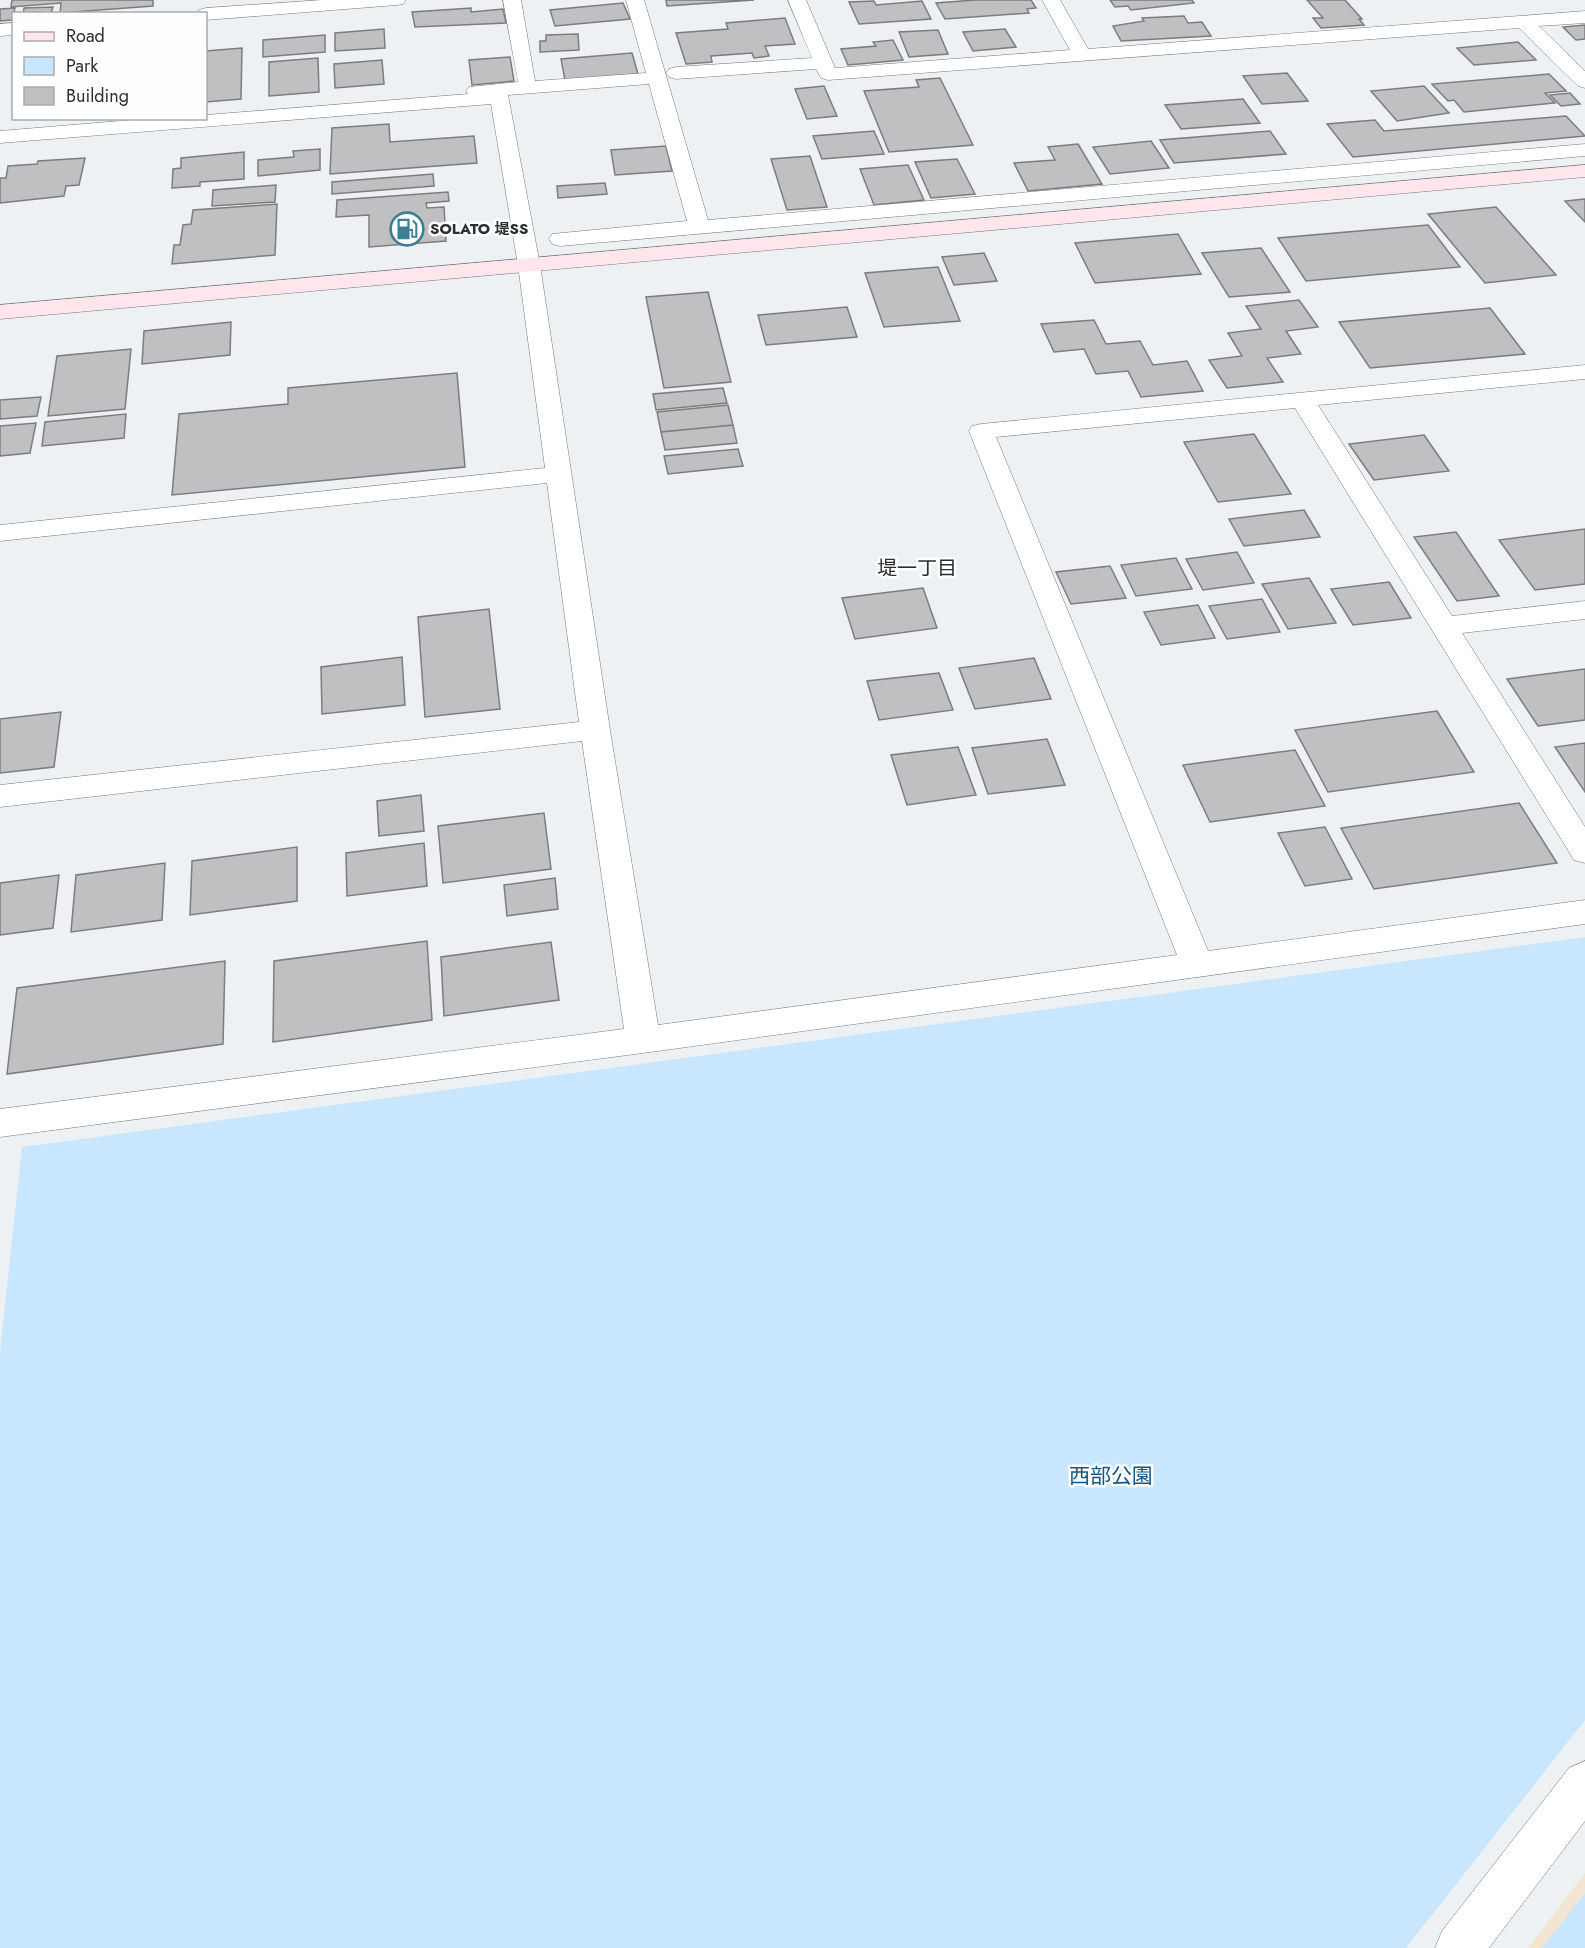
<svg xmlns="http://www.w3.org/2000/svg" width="1585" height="1948" font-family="Jost,'Noto Sans JP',sans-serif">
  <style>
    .education { fill: #f2e5d1 }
    .green { fill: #c8e6fd }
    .building { fill: #c0bfc2; stroke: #7d7c7e; stroke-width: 1.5 }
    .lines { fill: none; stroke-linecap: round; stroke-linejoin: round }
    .street-casing { stroke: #757879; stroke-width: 1 }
    .secondary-casing { stroke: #757879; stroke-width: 1 }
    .street { fill: #fff; fill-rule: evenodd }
    .secondary { fill: #ffe6ec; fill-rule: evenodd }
    .labels { text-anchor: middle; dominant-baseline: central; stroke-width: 5; stroke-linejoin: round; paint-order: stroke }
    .far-poi-label { font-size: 15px; font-weight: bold; fill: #2d2e2f; stroke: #fdfeff; text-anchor: start }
    .neighbourhood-label { font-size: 20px; fill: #2a2c2e; stroke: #fdfeff }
    .near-park-label { font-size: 21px; fill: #18557d; stroke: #fdfeff }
  </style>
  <rect width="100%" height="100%" fill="#eef1f3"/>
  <path class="education" d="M1585,1873V1948H1528Z"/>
  <path class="green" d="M1585,937V1720L1406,1948H0V1352L22,1147Z
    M1585,1893V1948H1542Z"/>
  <path class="building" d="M12,0H153V6L60,13L61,3L11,7Z
    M666,0H754L667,6Z
    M975,0H1031L1036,8L1027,9L1029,13L945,19L936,3Z
    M1110,0H1192L1194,3L1131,10L1128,6L1115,7Z
    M1307,0H1345L1362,19H1359L1364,25L1321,28L1313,18H1323Z
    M874,1L876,5L922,1L931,19L859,24L849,2Z
    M623,3L630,19L555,26L550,10Z
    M53,7L51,14H23L24,8Z
    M15,8L12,20L0,21V9Z
    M471,8V12L503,9L506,23L415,27L412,12Z
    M1184,16L1188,23L1202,22L1211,36L1121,41L1113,26L1144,21L1142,18Z
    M785,18L795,44L765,46L769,56L754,58L752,53L711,56L712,62L686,64L676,33L728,29L726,23Z
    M1585,25V39L1576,40L1563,27Z
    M384,29L385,48L335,51V33Z
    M1005,29L1016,47L973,51L963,32Z
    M938,30L948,54L909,57L899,32Z
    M578,34L579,50L540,52V41H546V35Z
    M325,35V52L263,57V40Z
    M893,40L903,60L848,65L841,49L876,46L873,42Z
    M1518,42L1536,60L1474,65L1457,48Z
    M242,48L241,99L206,102V51Z
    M632,53L638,74L565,80L561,59Z
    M510,57L514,81L472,85L469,60Z
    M318,58L319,92L269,96V62Z
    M382,60L384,84L335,88L334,64Z
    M1287,73L1308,101L1262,104L1243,76Z
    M1549,74L1566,91L1545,93L1555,103L1464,112L1454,100L1448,101L1432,84Z
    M940,78L973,145L889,152L864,91L919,87L916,80Z
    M824,86L837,116L807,119L795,89Z
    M1424,86L1449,113L1397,121L1371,91Z
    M1570,93L1580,104L1561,106L1550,95Z
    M1243,99L1260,123L1181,129L1165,105Z
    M1566,116L1585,136L1353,157L1327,124L1375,120L1384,131Z
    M389,124L390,142L474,136L477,163L330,174L332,128Z
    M874,131L884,154L822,159L813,136Z
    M1270,131L1286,154L1174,163L1160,140Z
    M1151,141L1169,168L1110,174L1093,147Z
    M1078,144L1102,184L1028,191L1014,163L1055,160L1048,147Z
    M666,146L672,171L615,175L611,150Z
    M320,149V170L258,176V160L294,157L293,151Z
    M244,152V179L200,182V186L172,188L173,169L181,168V158Z
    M810,156L827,207L787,210L771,159Z
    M85,158L79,185L66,186L64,196L0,203V178H6L8,166L37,164L38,161Z
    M957,159L975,194L931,198L915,162Z
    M908,165L924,200L874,205L860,169Z
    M433,174L434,186L332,194V182Z
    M605,183L607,194L558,198L557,186Z
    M276,185L275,202L212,206L213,190Z
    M448,192L449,201L426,203L427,208L444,207L446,241L369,247V215L336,217L337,200Z
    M1585,199V222L1565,201Z
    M277,204L275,255L172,264L174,245H180L183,225L191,224L193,210Z
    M1496,207L1556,275L1485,283L1428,214Z
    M1428,225L1460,267L1306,281L1278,238Z
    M1178,234L1201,274L1095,283L1075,243Z
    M1261,248L1290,292L1229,297L1202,253Z
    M984,253L997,281L954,285L942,257Z
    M938,267L960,321L884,327L865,273Z
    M708,292L731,382L664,388L646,297Z
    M1299,300L1318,327L1286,331L1301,354L1267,358L1283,382L1227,388L1209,360L1242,356L1228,333L1261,329L1246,306Z
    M847,307L857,337L766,345L758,315Z
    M1490,308L1525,354L1370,368L1339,322Z
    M1094,320L1106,344L1140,341L1153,365L1187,361L1203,391L1141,397L1128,371L1096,374L1084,349L1054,352L1041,324Z
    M231,322L230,355L142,364L144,331Z
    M131,349L125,409L48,416L57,356Z
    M457,373L465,467L172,495L179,414L288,404V388Z
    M723,388L727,403L656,410L653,394Z
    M41,397L37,416L0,419V400Z
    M728,405L733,425L661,432L657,412Z
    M126,414L124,438L42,446L45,422Z
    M36,423L30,453L0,456V426Z
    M733,425L737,443L665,450L661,432Z
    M1254,434L1291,494L1218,502L1184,442Z
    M1424,435L1449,471L1374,480L1349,444Z
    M738,449L743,466L668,474L664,456Z
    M1304,510L1320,537L1244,546L1229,519Z
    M1585,529V584L1535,590L1499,540Z
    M1456,532L1499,596L1457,601L1414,537Z
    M1237,552L1254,583L1203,590L1186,559Z
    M1176,558L1192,589L1136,596L1121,565Z
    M1110,566L1126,598L1071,604L1056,572Z
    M1309,578L1336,623L1288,629L1262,584Z
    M1389,582L1411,618L1353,625L1331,589Z
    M923,588L937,628L855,639L842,598Z
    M1262,599L1280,632L1227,639L1209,606Z
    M1198,605L1215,638L1161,645L1144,612Z
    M489,609L500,709L425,717L418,617Z
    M402,657L405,705L322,714L321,667Z
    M1034,658L1051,699L975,709L959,668Z
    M1585,669V720L1538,726L1507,679Z
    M939,673L953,710L879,720L867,681Z
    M1437,711L1474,772L1328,792L1295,730Z
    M61,712L54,767L0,773V719Z
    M1047,739L1065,785L988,794L972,748Z
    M1585,743V792L1555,747Z
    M958,747L976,795L907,805L891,755Z
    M1295,750L1325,806L1210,822L1183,765Z
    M421,795L424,831L379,836L377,801Z
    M1519,803L1557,863L1374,889L1341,828Z
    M544,813L551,869L443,883L438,826Z
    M1325,827L1352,879L1305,886L1278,833Z
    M424,843L427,886L347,896L346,853Z
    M297,847V901L190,915L192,861Z
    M165,863L162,920L71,932L76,875Z
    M59,875L53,928L0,935V883Z
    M555,878L558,909L507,916L504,885Z
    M427,941L432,1020L273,1042L274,961Z
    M551,942L559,1000L444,1016L441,957Z
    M225,961L223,1044L7,1074L17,988Z"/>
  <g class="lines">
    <g class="street-casing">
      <path id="street" d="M322,0H406L403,4L397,5L206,20V14H197L199,10L206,8Z
        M503,0H521L535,81L646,73L626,0H644L708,220L1585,144V156L560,246L552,244L549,239L552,234L687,221L649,84L508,95L540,265L610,730L658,1025L1177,955L969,431L972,426L981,424L1585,365V379L1318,405L1452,616L1585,601V619L1462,633L1585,827V863L1574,860L1295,408L996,437L1208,951L1585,900V924L643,1053L0,1137V1109L624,1029L582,741L0,807V785L579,722L547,483L0,541V525L545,468L518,265L491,104L0,143V131L156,118H206V115L468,94L466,91L469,87L518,82Z
        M788,0H806L835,68L1070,50L1042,0H1060L1088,49L1585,11V23L1539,26L1585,71V88L1578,86L1519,28L828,80L821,78L816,69L676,79L669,77L666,73L669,69L676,67L812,58Z
        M14,23V35L0,36V24Z
        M1585,1761V1821L1489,1948H1435L1442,1931L1569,1768Z"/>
    </g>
    <g class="secondary-casing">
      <path id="secondary" d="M1585,165V177L0,319V305Z"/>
    </g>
    <use href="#street" class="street"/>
    <use href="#secondary" class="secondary"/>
  </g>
  <defs>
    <g id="fuel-ring" transform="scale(1.725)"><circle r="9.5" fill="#fdfeff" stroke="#3e7e92" stroke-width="1.5"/><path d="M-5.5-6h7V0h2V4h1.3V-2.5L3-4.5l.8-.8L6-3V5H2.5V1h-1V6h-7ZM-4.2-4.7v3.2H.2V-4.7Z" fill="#3e7e92"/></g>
  </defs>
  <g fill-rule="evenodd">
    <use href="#fuel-ring" x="407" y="229"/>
  </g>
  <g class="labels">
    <g class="far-poi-label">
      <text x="430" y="229">SOLATO 堤SS</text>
    </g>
    <g class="neighbourhood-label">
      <text x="917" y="568">堤一丁目</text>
    </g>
    <g class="near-park-label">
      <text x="1111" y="1476">西部公園</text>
    </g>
  </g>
  <rect x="12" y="12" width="195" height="108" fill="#fdfeff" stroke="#aaabac" stroke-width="1.5"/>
  <rect x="24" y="32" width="30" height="9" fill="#ffe6ec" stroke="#aaabac" stroke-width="1.5"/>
  <text x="66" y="42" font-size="18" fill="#2d2e2f">Road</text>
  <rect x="24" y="57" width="30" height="18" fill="#c8e6fd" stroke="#aaabac" stroke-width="1.5"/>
  <text x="66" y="72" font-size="18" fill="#2d2e2f">Park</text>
  <rect x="24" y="87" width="30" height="18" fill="#c0bfc2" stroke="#aaabac" stroke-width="1.5"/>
  <text x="66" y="102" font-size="18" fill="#2d2e2f">Building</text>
</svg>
